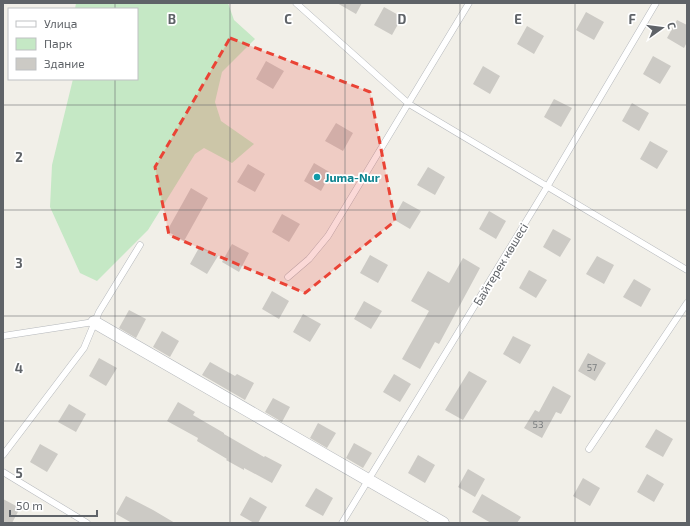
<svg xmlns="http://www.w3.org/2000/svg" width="690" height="526" font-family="'Exo 2',sans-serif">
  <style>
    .green { fill: #c5e8c5 }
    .building { fill: #cccac5 }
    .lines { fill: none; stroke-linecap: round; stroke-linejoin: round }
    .service-casing { stroke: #b5b8bc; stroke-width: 7 }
    .minor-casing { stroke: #b5b8bc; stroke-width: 13 }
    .service { stroke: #fff; stroke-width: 6 }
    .minor { stroke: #fff; stroke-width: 12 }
    .marked { fill: #ea4335; fill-opacity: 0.2; stroke: #ea4335; stroke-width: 3; stroke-dasharray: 8 5; stroke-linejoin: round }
    .grid { fill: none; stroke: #5f6368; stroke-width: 1; stroke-opacity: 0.55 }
    .culture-dot { fill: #0f9aa8; stroke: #fff; stroke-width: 1.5 }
    .labels { text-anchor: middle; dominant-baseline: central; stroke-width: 3.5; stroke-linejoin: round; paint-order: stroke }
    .number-label { font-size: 10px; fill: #7a7d7f }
    .culture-label { font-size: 12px; font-weight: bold; fill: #0d838f; stroke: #fff; text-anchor: start }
    .street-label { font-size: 12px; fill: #5f6368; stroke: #fff }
    .grid-label { font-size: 13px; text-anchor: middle; font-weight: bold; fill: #5f6368; stroke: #fff; stroke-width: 3.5; stroke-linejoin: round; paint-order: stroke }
  </style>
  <rect width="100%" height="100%" fill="#f1efe8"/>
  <path class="green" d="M76,3H228L234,20L255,39L222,72L215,102L221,121L254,144L232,163L204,148L195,154L148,230L97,281L80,273L50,207L52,165L73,79H137V9H75Z"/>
  <path class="building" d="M337,3H362L356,14Z
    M384,7L402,17L392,35L374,25Z
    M586,12L604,22L594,40L576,30Z
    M677,20L687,25V42L684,48L667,38Z
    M527,26L544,36L534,54L517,44Z
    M653,56L671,66L660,84L643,74Z
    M266,61L284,71L273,89L256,79Z
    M483,66L500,76L490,94L473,84Z
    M554,99L572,108L561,127L544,117Z
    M632,103L649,113L639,131L622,121Z
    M336,123L353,133L343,151L325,141Z
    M650,141L668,151L657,169L640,159Z
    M314,163L331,173L321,191L304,181Z
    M248,164L265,174L255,192L237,182Z
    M428,167L445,177L435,195L417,185Z
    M191,188L208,198L184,241L167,231Z
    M403,201L421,211L410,229L393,219Z
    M489,211L506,221L496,239L479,229Z
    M282,214L300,224L289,242L272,232Z
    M553,229L571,239L560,257L543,247Z
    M232,244L249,253L239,272L222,262Z
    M200,246L218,256L207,274L190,264Z
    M370,255L388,265L378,283L360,273Z
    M597,256L614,265L604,284L586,274Z
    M463,258L480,268L439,344L435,342L420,369L402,359L429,311L411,301L428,271L449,283Z
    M529,270L547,280L536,298L519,288Z
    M634,279L651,289L641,307L623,297Z
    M272,291L289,301L279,319L262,309Z
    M364,301L382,311L371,329L354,319Z
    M129,310L146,319L136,338L119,328Z
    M303,314L321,324L310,342L293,332Z
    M162,331L179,341L170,357L153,347Z
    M513,336L531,345L520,364L503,354Z
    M588,353L606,363L595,381L578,371Z
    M99,358L117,368L106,386L89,376Z
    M210,362L235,376L237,374L254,383L245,400L202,375Z
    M469,371L487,381L463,420L445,410Z
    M394,374L411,384L400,402L383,392Z
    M553,386L571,396L561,414L556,412L542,438L524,428L535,410L539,412Z
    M273,398L290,407L282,422L265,412Z
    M178,402L195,412L193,415L224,433V434L264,457L265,456L282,465L272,483L244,468V470L226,460L227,459L197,441L198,438L167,421Z
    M69,404L86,414L76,432L58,422Z
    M318,423L336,433L327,448L310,438Z
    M656,429L673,439L663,457L645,447Z
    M354,443L372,453L363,468L346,458Z
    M40,444L58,454L47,472L30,462Z
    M418,455L435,465L425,483L408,473Z
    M468,469L485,479L475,497L458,487Z
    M647,474L664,484L654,502L637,492Z
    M583,478L600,488L590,506L573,496Z
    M316,488L333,498L323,516L305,506Z
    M482,494L521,517L517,523H491L472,512Z
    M126,496L153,510L175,523H132L116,514Z
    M250,497L267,507L258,523H254L240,515Z
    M3,499L20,508L12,523H3Z"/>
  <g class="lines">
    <g class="service-casing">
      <path id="service" d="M296,3L409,104L687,270
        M288,277L309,259L328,236L469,3
        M3,336L94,322
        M589,449L687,303
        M3,455L84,348L99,312L140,245
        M3,472L87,523
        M342,523L547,187L656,3"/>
    </g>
    <g class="minor-casing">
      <path id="minor" d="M94,322L443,523"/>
    </g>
    <use href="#service" class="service"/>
    <use href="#minor" class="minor"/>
  </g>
  <path class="marked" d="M230,38L370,92L395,221L305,293L169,235L155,167Z"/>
  <path class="grid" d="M115,3V9M230,3V523M345,3V523M460,3V523M575,3V523M115,79V523M3,105H687M3,210H687M3,316H687M3,421H687"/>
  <circle class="culture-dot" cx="317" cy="177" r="4"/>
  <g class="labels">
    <g class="number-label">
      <text x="592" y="367">57</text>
      <text x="538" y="424">53</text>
    </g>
    <g class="culture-label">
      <text x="325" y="177">Juma-Nur</text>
    </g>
    <g class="street-label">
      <text transform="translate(500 264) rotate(-59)">Байтерек көшесі</text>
    </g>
  </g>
  <g class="grid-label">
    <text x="172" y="24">B</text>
    <text x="288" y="24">C</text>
    <text x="402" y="24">D</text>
    <text x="518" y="24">E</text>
    <text x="632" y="24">F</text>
    <text x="19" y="162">2</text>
    <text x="19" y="268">3</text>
    <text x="19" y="373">4</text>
    <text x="19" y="478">5</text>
  </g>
  <rect width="690" height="526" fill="none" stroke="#5f6368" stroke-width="8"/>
  <rect x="8" y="8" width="130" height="72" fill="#ffffff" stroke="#bfc1c3"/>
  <rect x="16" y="21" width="20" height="6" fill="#ffffff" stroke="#bfc1c3"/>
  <text x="44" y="28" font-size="12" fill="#5f6368">Улица</text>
  <rect x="16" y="38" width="20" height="12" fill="#c5e8c5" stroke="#bfc1c3"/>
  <text x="44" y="48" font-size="12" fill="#5f6368">Парк</text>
  <rect x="16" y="58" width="20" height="12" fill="#cccac5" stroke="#bfc1c3"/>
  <text x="44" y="68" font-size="12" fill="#5f6368">Здание</text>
  <g transform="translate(662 28) rotate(76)" stroke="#ffffff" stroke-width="3" paint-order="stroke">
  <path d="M0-3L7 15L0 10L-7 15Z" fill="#5f6368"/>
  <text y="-6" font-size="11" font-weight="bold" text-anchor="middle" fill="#5f6368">С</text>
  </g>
  <path d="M10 510v6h87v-6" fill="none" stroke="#5f6368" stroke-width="2"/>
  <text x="16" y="510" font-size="12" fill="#5f6368" stroke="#ffffff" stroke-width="3" paint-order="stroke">50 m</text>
</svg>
